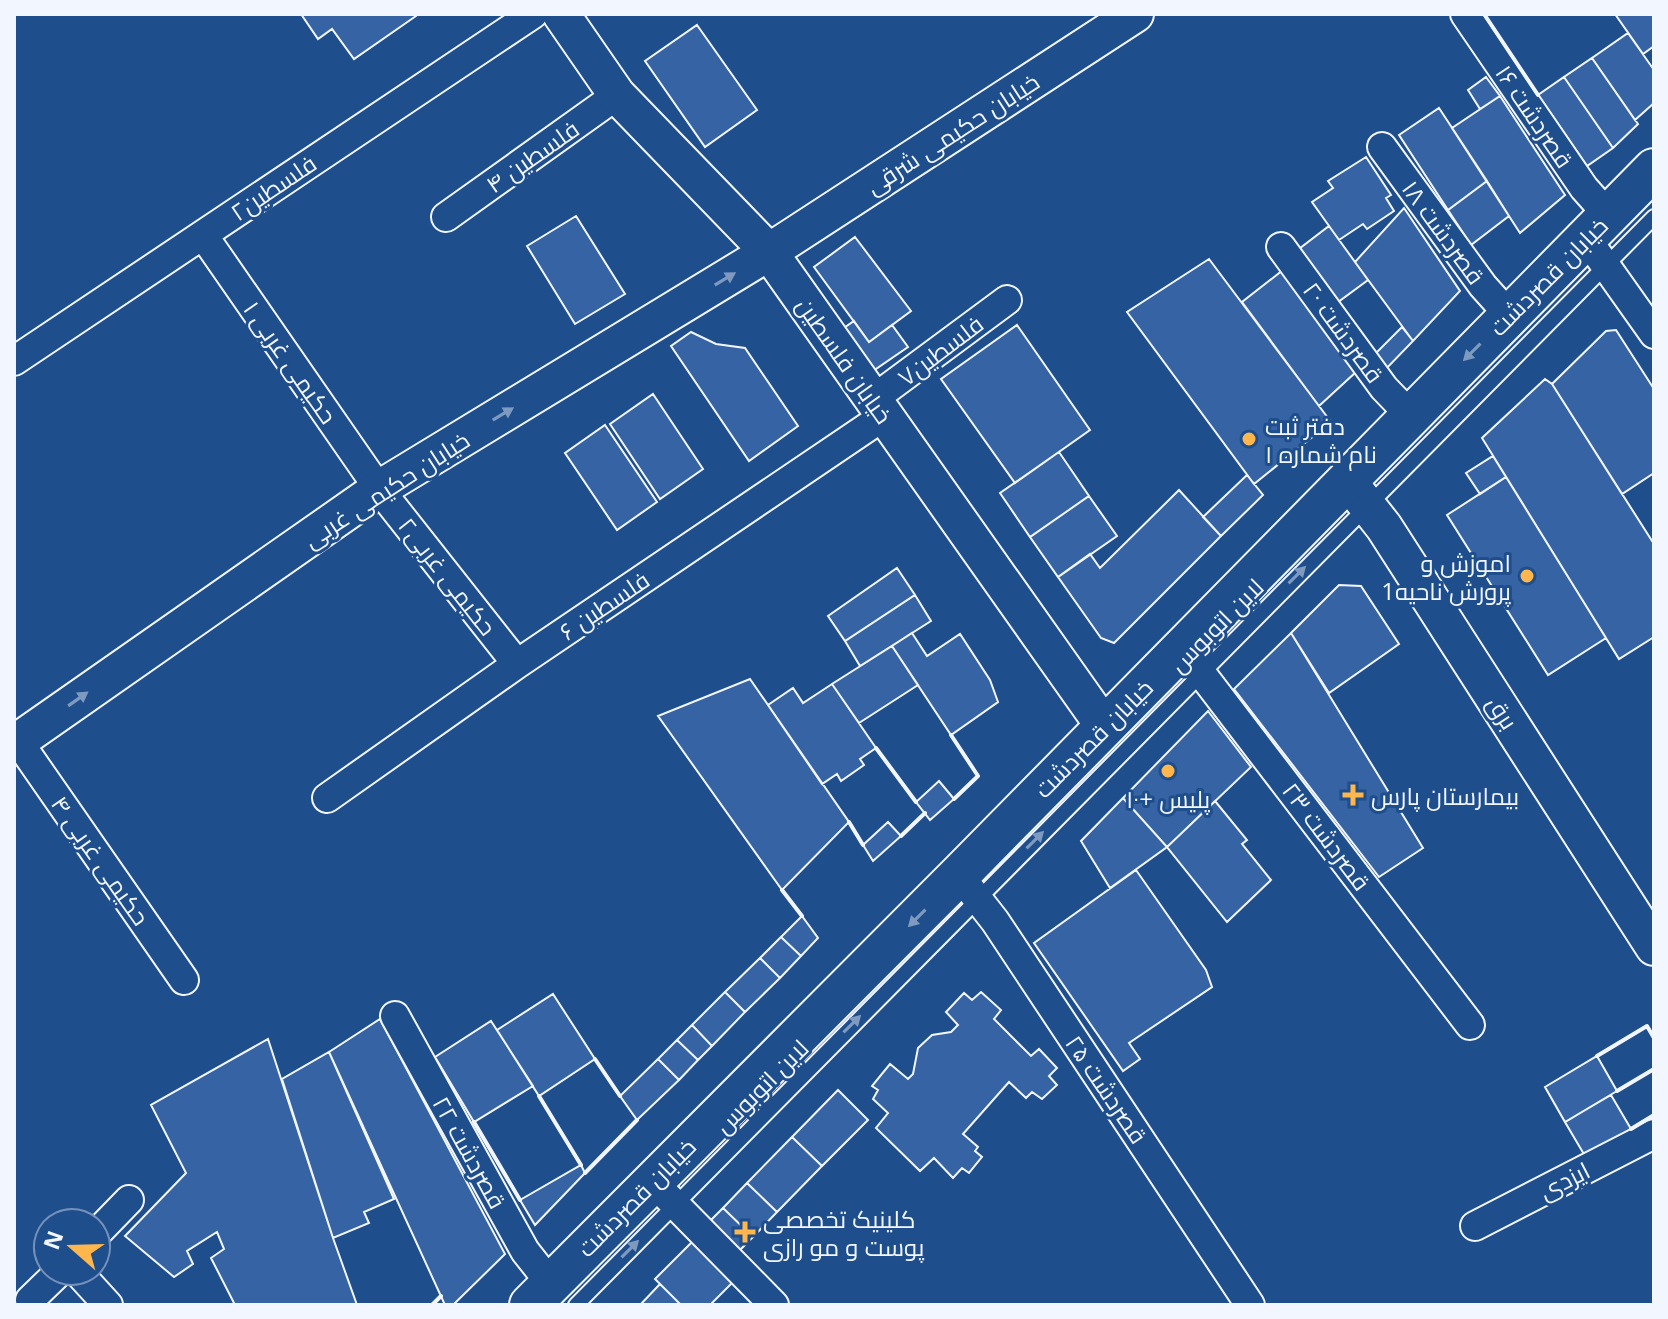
<svg xmlns="http://www.w3.org/2000/svg" width="1668" height="1319" font-family="'Open Sans',Cairo,sans-serif">
  <style>
    .building { fill: #3563a3; stroke: #f2f6ff; stroke-width: 2 }
    .lines { fill: none; stroke-linecap: round; stroke-linejoin: round }
    .service-casing { stroke: #f2f6ff; stroke-width: 18 }
    .minor-casing { stroke: #f2f6ff; stroke-width: 32 }
    .tertiary-casing { stroke: #f2f6ff; stroke-width: 40 }
    .secondary-casing { stroke: #f2f6ff; stroke-width: 44 }
    .service { stroke: #1f4e8c; stroke-width: 14 }
    .minor { stroke: #1f4e8c; stroke-width: 28 }
    .tertiary { stroke: #1f4e8c; stroke-width: 36 }
    .secondary { stroke: #1f4e8c; stroke-width: 40 }
    .wall { stroke: #f2f6ff; stroke-width: 4 }
    .oneway { fill: #7e9ac0 }
    .poi-dot { fill: #ffb74d; stroke: #1f4e8c; stroke-width: 3 }
    .labels { text-anchor: middle; dominant-baseline: central; stroke-width: 6; stroke-linejoin: round; paint-order: stroke }
    .street-label { font-size: 24px; fill: #f2f6ff; stroke: #1f4e8c }
    .poi-label { font-size: 24px; fill: #f2f6ff; stroke: #1f4e8c; text-anchor: start }
  </style>
  <rect width="100%" height="100%" fill="#1f4e8c"/>
  <path class="building" d="M301,14H415L416,16L354,59L332,29L318,39Z
    M1615,14H1654V46L1643,54Z
    M697,25L757,110L705,147L645,61Z
    M1628,33L1654,70V103L1635,120L1592,58Z
    M1592,58L1638,124L1613,148L1564,77Z
    M1486,77L1500,96L1480,109L1468,90Z
    M1564,77L1613,148L1587,166L1538,95Z
    M1500,96L1565,195L1520,233L1452,128Z
    M1439,108L1487,181L1448,210L1399,135Z
    M1366,157L1391,195L1386,198L1394,211L1367,229L1363,224L1339,240L1312,202L1333,188L1328,181Z
    M1487,181L1509,216L1471,245L1448,210Z
    M1404,208L1460,291L1413,341L1355,262Z
    M576,216L625,294L575,324L527,246Z
    M1329,226L1368,280L1334,305L1295,252Z
    M855,237L911,311L869,342L814,267Z
    M1209,259L1331,422L1254,484L1127,312Z
    M1283,270L1357,371L1319,406L1242,302Z
    M854,321L869,342L892,325L908,347L870,373L841,330Z
    M1017,325L1090,430L1015,483L941,379Z
    M1402,327L1413,341L1383,372L1372,357Z
    M1616,330L1654,389V473L1622,494L1552,384L1606,331Z
    M691,332L716,344L745,348L798,426L749,461L671,346Z
    M1545,379L1552,384L1654,544V637L1619,659L1482,438Z
    M653,394L703,469L660,499L610,424Z
    M605,425L657,502L617,530L565,453Z
    M1059,452L1089,496L1030,537L1000,493Z
    M1493,456L1506,477L1480,494L1466,473Z
    M1247,475L1263,495L1221,536L1203,517Z
    M1506,477L1606,638L1548,675L1447,515Z
    M1179,490L1221,536L1114,643L1101,638L1058,577L1090,554L1100,568Z
    M1089,496L1117,536L1058,577L1030,537Z
    M897,568L915,595L845,641L828,616Z
    M1339,585L1361,586L1399,644L1329,693L1291,633Z
    M915,595L931,621L860,666L845,641Z
    M912,633L927,656L960,634L990,680L998,702L951,735L892,646Z
    M1291,633L1423,848L1379,877L1234,689Z
    M892,646L918,685L859,723L832,684Z
    M750,679L849,822L782,890L658,716Z
    M832,684L876,748L860,759L864,765L841,781L837,774L822,784L768,705L793,688L803,703Z
    M1208,711L1251,767L1167,847L1123,798Z
    M939,781L954,799L930,820L916,802Z
    M1123,798L1167,847L1110,888L1081,841Z
    M1215,801L1247,840L1242,844L1271,880L1227,922L1167,847Z
    M888,822L901,836L873,861L863,845Z
    M1136,870L1206,970L1212,987L1129,1043L1140,1059L1123,1071L1034,943Z
    M802,916L818,938L801,956L781,937Z
    M781,937L801,956L780,978L760,958Z
    M760,958L780,978L745,1012L725,992Z
    M725,992L745,1012L712,1046L692,1025Z
    M981,992L1001,1010L994,1019L1031,1056L1039,1049L1057,1068L1049,1076L1057,1085L1042,1099L1032,1092L1026,1098L1009,1082L963,1134L978,1147L975,1151L982,1157L969,1173L962,1168L953,1178L934,1158L920,1171L876,1128L888,1113L873,1099L878,1090L872,1086L890,1064L908,1079L913,1074L918,1048L932,1035L951,1032L958,1025L946,1012L964,993L972,1000Z
    M553,994L595,1059L539,1096L497,1030Z
    M380,1019L505,1254L453,1305H445L329,1052Z
    M491,1021L533,1086L474,1122L435,1057Z
    M692,1025L712,1046L698,1060L677,1040Z
    M268,1039L333,1238L357,1305H235L211,1258L224,1249L217,1232L187,1251L193,1264L174,1277L125,1236L186,1173L151,1105Z
    M677,1040L698,1060L679,1080L658,1059Z
    M329,1052L394,1199L364,1212L369,1223L333,1238L282,1079Z
    M1597,1056L1617,1091L1565,1122L1545,1087Z
    M658,1059L679,1080L637,1120L620,1096Z
    M838,1090L868,1120L822,1166L792,1137Z
    M1611,1095L1631,1129L1585,1156L1565,1122Z
    M792,1137L822,1166L777,1212L747,1183Z
    M581,1165L585,1173L535,1225L520,1200Z
    M747,1183L777,1212L753,1237L723,1208Z
    M723,1208L753,1237L738,1252L708,1223Z
    M693,1241L733,1282L710,1305H681L655,1279Z
    M660,1284L681,1305H640Z"/>
  <g class="lines">
    <g class="service-casing">
      <path id="service" d="M576,1305L1654,217"/>
    </g>
    <g class="minor-casing">
      <path id="minor" d="M1465,14L1584,188L1608,215
        M1382,147L1483,286L1509,315
        M446,217L617,95
        M203,235L379,489L517,664
        M1586,238L1654,334
        M1281,247L1384,388L1410,415
        M14,361L533,14
        M872,400L1007,300
        M1182,648L1470,1025
        M18,741L184,980
        M327,798L517,664L884,416
        M959,875L995,921L1250,1305
        M395,1016L525,1251L551,1284
        M651,1180L774,1305
        M1475,1226L1654,1134
        M96,1234L129,1200
        M77,1271L108,1305
        M30,1300L60,1271"/>
    </g>
    <g class="tertiary-casing">
      <path id="tertiary" d="M561,14L617,95L769,252L1104,726
        M1347,480L1384,527L1654,947
        M14,744L379,489L769,252L1135,14"/>
    </g>
    <g class="secondary-casing">
      <path id="secondary" d="M530,1305L959,875L1654,169"/>
    </g>
    <use href="#service" class="service"/>
    <use href="#minor" class="minor"/>
    <use href="#tertiary" class="tertiary"/>
    <use href="#secondary" class="secondary"/>
    <path class="wall" d="M1484,14L1538,95
      M951,735L978,776L954,799
      M876,748L916,802
      M849,822L863,845
      M901,836L925,813
      M782,890L802,916
      M1597,1056L1647,1026L1654,1038
      M595,1059L620,1096
      M1617,1091L1654,1069
      M539,1096L581,1165
      M474,1122L520,1200
      M1631,1129L1654,1115
      M585,1173L637,1120
      M432,1305L441,1296"/>
  </g>
  <defs><path id="oneway-solid" d="M-6-.8H1V-3.2L6.5 0L1 3.2V.8H-6Z" transform="scale(2)"/></defs>
  <g class="oneway">
    <use href="#oneway-solid" transform="translate(725 279) rotate(-31)"/>
    <use href="#oneway-solid" transform="translate(1472 352) rotate(135)"/>
    <use href="#oneway-solid" transform="translate(503 414) rotate(-31)"/>
    <use href="#oneway-solid" transform="translate(1297 575) rotate(-45)"/>
    <use href="#oneway-solid" transform="translate(78 699) rotate(-35)"/>
    <use href="#oneway-solid" transform="translate(1035 840) rotate(-45)"/>
    <use href="#oneway-solid" transform="translate(917 918) rotate(135)"/>
    <use href="#oneway-solid" transform="translate(852 1024) rotate(-45)"/>
    <use href="#oneway-solid" transform="translate(630 1249) rotate(-45)"/>
  </g>
  <g class="poi-dot">
    <circle cx="1249" cy="439" r="8"/>
    <circle cx="1527" cy="576" r="8"/>
    <circle cx="1168" cy="771" r="8"/>
    <path d="M1349 783h8v8h8v8h-8v8h-8v-8h-8v-8h8z"/>
    <path d="M741 1220h8v8h8v8h-8v8h-8v-8h-8v-8h8z"/>
  </g>
  <g class="labels">
    <g class="street-label">
      <text transform="translate(1535 116) rotate(56)">قصردشت ۱۶</text>
      <text transform="translate(952 133) rotate(-33)">خیابان حکیمی شرقی</text>
      <text transform="translate(532 156) rotate(-35)">۴ فلسطین</text>
      <text transform="translate(273 187) rotate(-34)">فلسطین۲</text>
      <text transform="translate(1444 232) rotate(54)">قصردشت ۱۸</text>
      <text transform="translate(1548 276) rotate(-45)">خیابان قصردشت</text>
      <text transform="translate(1344 332) rotate(54)">قصردشت ۲۰</text>
      <text transform="translate(940 350) rotate(-37)">۷فلسطین</text>
      <text transform="translate(845 360) rotate(55)">خیابان فلسطین</text>
      <text transform="translate(291 362) rotate(55)">حکیمی غربی ۱</text>
      <text transform="translate(386 489) rotate(-33)">خیابان حکیمی غربی</text>
      <text transform="translate(448 576) rotate(52)">حکیمی غربی۲</text>
      <text transform="translate(604 605) rotate(-34)">فلسطین ۶</text>
      <text transform="translate(1216 625) rotate(-45)">لاین اتوبوس</text>
      <text transform="translate(1503 712) rotate(57)">برق</text>
      <text transform="translate(1093 738) rotate(-45)">خیابان قصردشت</text>
      <text transform="translate(1327 836) rotate(53)">قصردشت ۲۳</text>
      <text transform="translate(101 860) rotate(55)">حکیمی غربی ۴</text>
      <text transform="translate(761 1086) rotate(-45)">لاین اتوبوس</text>
      <text transform="translate(1107 1089) rotate(56)">قصردشت ۲۵</text>
      <text transform="translate(470 1152) rotate(61)">قصردشت ۲۲</text>
      <text transform="translate(1564 1180) rotate(-27)">ایزدی</text>
      <text transform="translate(636 1197) rotate(-45)">خیابان قصردشت</text>
    </g>
    <g class="poi-label">
      <text x="1265" y="425">دفتر ثبت<tspan x="1265" dy="28">نام شماره ١</tspan></text>
      <text x="1511" y="562" text-anchor="end">اموزش و<tspan x="1511" dy="28">پرورش ناحیه1</tspan></text>
      <text x="1371" y="795">بیمارستان پارس</text>
      <text x="1168" y="798" text-anchor="middle">پلیس +۱۰</text>
      <text x="763" y="1218">کلینیک تخصصی<tspan x="763" dy="28">پوست و مو رازی</tspan></text>
    </g>
  </g>
  <rect width="1668" height="1319" fill="none" stroke="#f2f6ff" stroke-width="32"/>
  <g transform="translate(72 1247) rotate(290)"><circle r="38" fill="#1f4e8c" stroke="#7391ba" stroke-width="2"/>
  <path d="M0-6L14 30L0 20L-14 30Z" fill="#ffb74d"/>
  <text y="-12" font-size="22" font-weight="bold" text-anchor="middle" fill="#f2f6ff">N</text>
  </g>
</svg>
